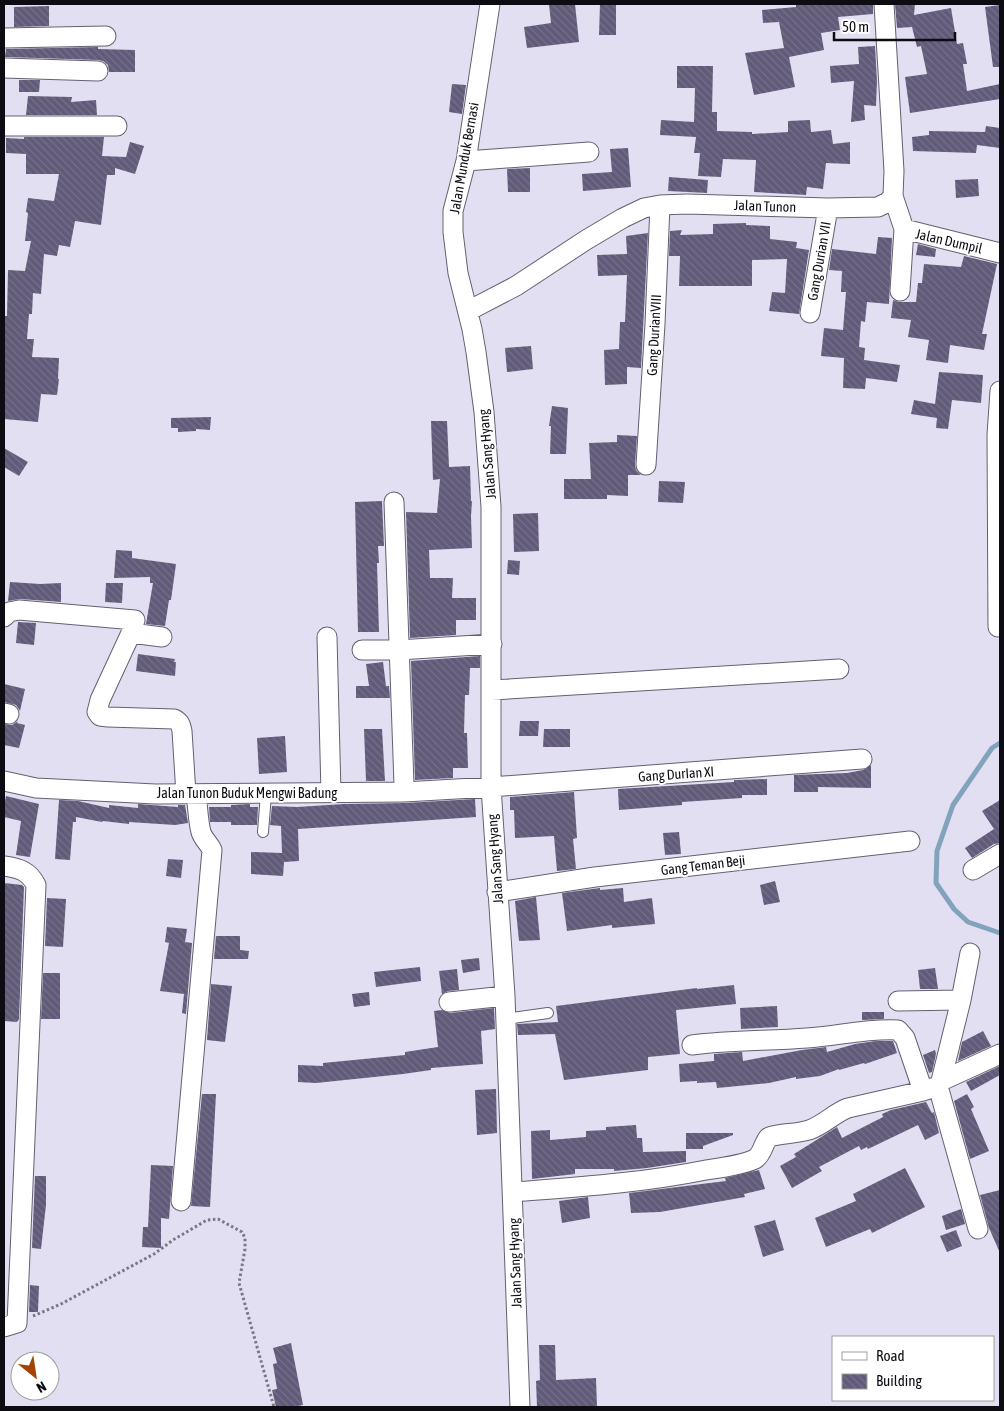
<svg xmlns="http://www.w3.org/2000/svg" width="1004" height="1411" font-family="'Asap Condensed',sans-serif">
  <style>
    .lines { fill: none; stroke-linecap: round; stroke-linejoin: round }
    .stream { stroke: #83a3bc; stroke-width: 5 }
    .building { fill: url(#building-back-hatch) }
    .lane-casing { stroke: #646071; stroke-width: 12 }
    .street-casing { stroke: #646071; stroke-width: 21 }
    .path { stroke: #7a7784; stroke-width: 3; stroke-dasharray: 2.5 2.5; stroke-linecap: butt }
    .lane { stroke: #fff; stroke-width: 10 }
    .street { stroke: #fff; stroke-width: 19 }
    .labels { text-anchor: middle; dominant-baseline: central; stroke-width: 4; stroke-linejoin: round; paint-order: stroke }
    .street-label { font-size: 14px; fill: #0e0c13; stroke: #fff }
  </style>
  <defs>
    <pattern id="building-back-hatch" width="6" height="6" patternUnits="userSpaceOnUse" patternTransform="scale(1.25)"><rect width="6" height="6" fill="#615a79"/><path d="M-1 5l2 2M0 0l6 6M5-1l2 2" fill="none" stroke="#767189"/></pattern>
  </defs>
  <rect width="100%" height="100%" fill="#e3dff3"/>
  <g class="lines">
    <path class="stream" d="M1000,743L992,748L953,805L937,851L936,883L954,909L968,922L1000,933"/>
  </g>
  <path class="building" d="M549,4H575L579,42L527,48L524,27L551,23Z
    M600,4H616V35H599Z
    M796,4H873V14L838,17L840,30L821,33L824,50L789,57L795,87L754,95L745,53L784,48L779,22L763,23L762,10L796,7Z
    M895,4H915L914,15L951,8L957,44L963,43L967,64H963L967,91L1000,84V99L910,113L905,77L927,74L921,46L917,47L912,27L897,28Z
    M1000,5V67H993L985,7Z
    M49,6V26L14,27V7Z
    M875,46L877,81L876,106L864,105L865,120L851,122L854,81L831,83L830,66L859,64L858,47Z
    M98,47V49L135,50V72H109L108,65L103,61L98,60L5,57L6,49Z
    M677,66H713L712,112H717V131L752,132V134L788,132V121L810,120L811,132L831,130L833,144L850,142V164L826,163L823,189L807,187L806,195L754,192L756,160L723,159L721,177L698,176L700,153H694L696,137L660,135L661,120L694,122L695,88H677Z
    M19,80H40L39,92H19Z
    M452,84L466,85L462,114L449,112Z
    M28,96L72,97L71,102L96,100L97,115H26Z
    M986,126L1000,128V148L977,145L976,153L913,151L912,137L929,135V131L985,132Z
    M24,137H104L102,156L126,157L130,142L144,146L135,174L115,168V175H107L101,225L75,221L70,247L59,245L57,256L44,254L41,294L33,293L32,314H29L27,339H34L32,357L59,358L58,379H59L57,395L41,394L38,422L4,419V334L5,316H7L8,270L25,271L31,241H25L28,213L26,212L28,198L54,201L59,174H26V154L6,153V138L24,139Z
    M628,148L631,187L583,191L582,174L612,172L610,149Z
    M530,168V192H508L507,169Z
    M669,177L708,180L707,193L668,191Z
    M978,179L979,196L956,198L955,180Z
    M746,223V225L770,226V239L797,242L796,248L809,250L799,314L769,311L772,292L785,293L787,259L752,260V286H679L680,256H669L670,231L682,230L680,235L713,234V224Z
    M648,233L641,368L627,367V384L605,385L604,350L619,349L620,322H625L627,275L598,276L597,255L627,254L626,236Z
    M878,237L892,238L889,304L867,302L865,322L861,321L859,347L865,348L864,360L900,365L897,382L866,378L865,389L843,388L844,358L821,356L824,328L843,330L846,292H841L842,271L829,270L832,249L876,254Z
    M918,244L936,249L935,257L916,255Z
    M964,256L997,264L982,334H987L984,350L950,345L948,363L926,360L929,340L908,337L911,320L891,318L893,300L899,302H916L918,283H922L924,264L961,267Z
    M531,346L533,369L507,372L505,348Z
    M939,372L983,375L981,403L952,400L948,429L936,428L937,418L911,414L914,400L935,404Z
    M552,406L568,408L566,454H550L551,426H549Z
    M211,417L210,430L196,429V431L178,432V428H171V418Z
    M431,421H447L449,467L470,466L471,501H472L471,516L472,548L429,550L430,578H453L452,598H476V620H456V635L410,638L406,512L437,513L440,479L433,480Z
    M617,435L637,436L635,465L636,470L641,475H628V496L607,495V499H564V479H591L589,443L617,442Z
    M4,448L28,462L19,476L4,467Z
    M659,481L685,482L683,503L658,502Z
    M382,501L384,546H378L379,563H377L379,632H358L355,502Z
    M538,513L539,551L514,552L513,514Z
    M116,550L132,551V558L176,564L171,600H169L165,626L146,624L153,583H150V577L114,578Z
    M508,560L520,561L519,575L507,574Z
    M10,582L40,584L61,583V602L20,599L8,601Z
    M106,583H123L122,603L105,602Z
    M18,622L36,623L34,645L16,643Z
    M138,654L175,659L174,662H176L175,676L136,671Z
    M480,656V668H470L469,695H465L464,733H467L468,768H453V778L415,780L411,661Z
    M383,662L386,686H389L390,698H356V686H369L366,664Z
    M4,684L25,689L20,711L16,705L4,702Z
    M18,721L17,723L25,725L19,748L4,745V724L12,725Z
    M520,721H539L538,736H519Z
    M364,729H382L385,781H366Z
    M544,729H570V747H543Z
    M285,736L287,772L259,774L257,738Z
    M871,765V788L818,787V792H794V775L847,773L863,770Z
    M767,779V795H742V798L682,802V805L619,810L618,789L734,782V780H737Z
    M574,792L577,838L573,839L576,869L557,871L554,836L515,838L514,810H510V797Z
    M6,796L39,804L30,857L16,855L21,821L4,817V806Z
    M475,799L476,817L298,829L299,861L284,862L283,876L251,874V852L282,853L281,826L270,825L272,806L297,807L344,804L405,803Z
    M59,800L78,801L109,808V805L138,808V804L178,807V805H185L188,823L175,825L129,822V824L103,821L102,822L76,817V822H73L70,860L55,859Z
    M1000,800V843L994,844L972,858L965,848L994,829L982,811Z
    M250,804V807H258L257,825H231V822H210L209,807H231V805Z
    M679,832L681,854L665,855L663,833Z
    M168,859L183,860L181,878L166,876Z
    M775,881L780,902L764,905L760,885Z
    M4,883L22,885L24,887L19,1019L17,1022L4,1021Z
    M600,888V890L623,888L624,902L652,898L655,924L612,928V925L567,931L562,893Z
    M536,897L540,940L519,941L515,901Z
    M47,898L66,899L63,947L45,946Z
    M167,927L187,929L185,942L192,943L186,1014L182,1013L184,994L160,991L169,943L165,942Z
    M216,936H240V950L249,951L248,959H214Z
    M479,958L480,970L463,973L461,960Z
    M420,967L421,981L376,987L374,972Z
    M935,968L938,989H920L918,970Z
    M457,969L459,990L448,991L442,994L439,971Z
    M43,973H60V1019H41Z
    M211,984L232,986L225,1042L207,1040Z
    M734,985L736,1004L676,1010L680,1054L648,1057V1070L564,1080L555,1034L518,1035L517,1024L558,1022L556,1006L697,988V989Z
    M369,992L370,1005L354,1007L352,994Z
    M777,1006L778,1027L741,1029L740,1008Z
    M494,1008L495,1029L481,1031L483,1064L431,1068V1070L403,1074L316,1083L298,1082V1065L323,1066V1063L405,1055V1052L438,1047L434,1011L442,1010L450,1013Z
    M862,1012H884V1019L862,1020Z
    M983,1031L991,1046L958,1061L962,1042Z
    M876,1041H893L897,1053L865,1064L864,1063L839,1070V1069L820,1076L796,1079V1077L769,1083L717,1088L716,1082L697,1083V1081L680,1082L679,1064L714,1061V1054L742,1052L743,1061L802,1050L826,1047L827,1052L855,1044Z
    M935,1050L936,1054L932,1072L929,1073L923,1055Z
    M1000,1066V1075L971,1091L966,1082Z
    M496,1089L497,1133L477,1135L475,1090Z
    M202,1094H216L210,1207L191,1206Z
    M967,1094L974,1107L971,1109L989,1151L970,1159L954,1101Z
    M926,1102L932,1113L934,1112L939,1133L925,1140L918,1125L868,1149L867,1147L861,1150L859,1146L819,1167L822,1171L792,1188L780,1166L796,1157L794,1154L818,1139L837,1127L842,1138L883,1117L882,1114L891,1110Z
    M636,1125L637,1138H642L643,1152L686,1151V1162L647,1168L614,1171V1169H575V1174L532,1179L531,1131L550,1130V1140L586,1137V1131L606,1130V1127Z
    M686,1133H733V1135L703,1146V1149H686Z
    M151,1165L173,1166L169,1219L161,1218V1248L142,1247L143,1227H148Z
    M905,1168L925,1207L872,1233L870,1229L826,1247L815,1218L856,1201L853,1194Z
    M759,1170L765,1189L744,1194L745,1197L660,1212L631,1213L629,1193L726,1181L725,1178Z
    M35,1176H46V1205L41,1249L32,1248Z
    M1000,1190V1253L989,1228L980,1195Z
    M588,1197L590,1218L562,1223L559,1201Z
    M961,1209L965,1224L946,1230L942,1216Z
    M775,1220L784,1250L763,1257L754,1226Z
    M956,1230L962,1246L947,1252L940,1236Z
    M30,1285L39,1286L38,1312H29Z
    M291,1343L303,1405L292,1407H276L272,1390L277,1389L273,1364L277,1363L273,1348Z
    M539,1345H555L556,1380L596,1378L597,1407H537L536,1381L540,1380Z"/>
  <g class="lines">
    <g class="lane-casing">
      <path id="lane" d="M263,832L266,794
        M505,1019L548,1013"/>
    </g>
    <g class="street-casing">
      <path id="street" d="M490,4L466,161L453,211V232L458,273L472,329L476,352L484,412L491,507V787L505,996L520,1407
        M4,38L106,36
        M4,68L98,71
        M4,126H117
        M466,161L589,152
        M893,196L904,229L1000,253
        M900,291L904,229
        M468,311L516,286L586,240L623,218L644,208L660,205L687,204L828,208L878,207L888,202L893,196L894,171L884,4
        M810,313L828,208
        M646,465L655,324L660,205
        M394,502L404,785
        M4,617L9,612L19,610L135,620L131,633L100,700L97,712L100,716L108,717L174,719C180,722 181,725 182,731L186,794
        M998,627L997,435L1000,391
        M131,633L162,637
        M327,637L331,793
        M362,650H399L492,644
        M492,690L839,669
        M4,713L9,714
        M4,781L36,788L155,794L404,792L491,787L862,759
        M4,866C19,868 29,871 36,885L17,1323L4,1327
        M973,870L1000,854
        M497,892L595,877L910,841
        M961,1000L970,953
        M898,1001L961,1000L941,1081
        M449,1002L505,996
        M692,1045C730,1040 768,1041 807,1038C837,1036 868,1028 898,1030L905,1038L923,1091
        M938,1086L978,1229
        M513,1192C578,1187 642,1183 706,1170C720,1168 743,1165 755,1159C763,1154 763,1143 769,1137C782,1133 796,1134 809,1130C824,1125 834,1113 848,1108L923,1091L938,1086L941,1081L1000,1054
        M181,1201L212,850C209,843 203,839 201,832C198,821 198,807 196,795"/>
    </g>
    <path class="path" d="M33,1316L61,1304L154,1254L173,1240L207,1220L218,1219L242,1232L245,1238V1249L239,1283L274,1407"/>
    <use href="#lane" class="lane"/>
    <use href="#street" class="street"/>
  </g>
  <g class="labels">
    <g class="street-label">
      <text transform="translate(464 158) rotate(-80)">Jalan Munduk Bernasi</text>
      <text transform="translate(765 206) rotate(2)">Jalan Tunon</text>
      <text transform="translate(949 241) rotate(13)">Jalan Dumpil</text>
      <text transform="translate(819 261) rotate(-80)">Gang Durian VII</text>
      <text transform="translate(654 335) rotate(-87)">Gang DurianVIII</text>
      <text transform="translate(487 454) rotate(-95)">Jalan Sang Hyang</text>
      <text transform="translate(676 774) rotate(-4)">Gang DurIan XI</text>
      <text x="247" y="793">Jalan Tunon Buduk Mengwi Badung</text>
      <text transform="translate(495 859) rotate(-94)">Jalan Sang Hyang</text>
      <text transform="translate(703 865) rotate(-7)">Gang Teman Beji</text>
      <text transform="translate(515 1263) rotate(-92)">Jalan Sang Hyang</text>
    </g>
  </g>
  <rect width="1004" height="1411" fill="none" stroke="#0e0c13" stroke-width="10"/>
  <rect x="832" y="1336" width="162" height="65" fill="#ffffff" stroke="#9f9ea1"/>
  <rect x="842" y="1352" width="25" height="8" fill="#ffffff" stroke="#9f9ea1"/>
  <text x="876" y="1361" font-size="15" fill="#0e0c13">Road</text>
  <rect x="842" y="1374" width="25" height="15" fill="url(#building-back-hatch)" stroke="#9f9ea1"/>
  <text x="876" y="1386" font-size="15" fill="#0e0c13">Building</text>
  <g transform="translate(35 1376) rotate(150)"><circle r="24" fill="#ffffff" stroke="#9f9ea1"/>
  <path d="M0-4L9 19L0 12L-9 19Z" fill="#a44103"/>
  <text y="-8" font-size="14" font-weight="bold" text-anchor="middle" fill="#0e0c13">N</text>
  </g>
  <path d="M834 32v8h121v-8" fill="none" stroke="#0e0c13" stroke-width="2.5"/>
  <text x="842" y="32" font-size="15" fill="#0e0c13" stroke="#ffffff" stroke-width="4" paint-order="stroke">50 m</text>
</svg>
